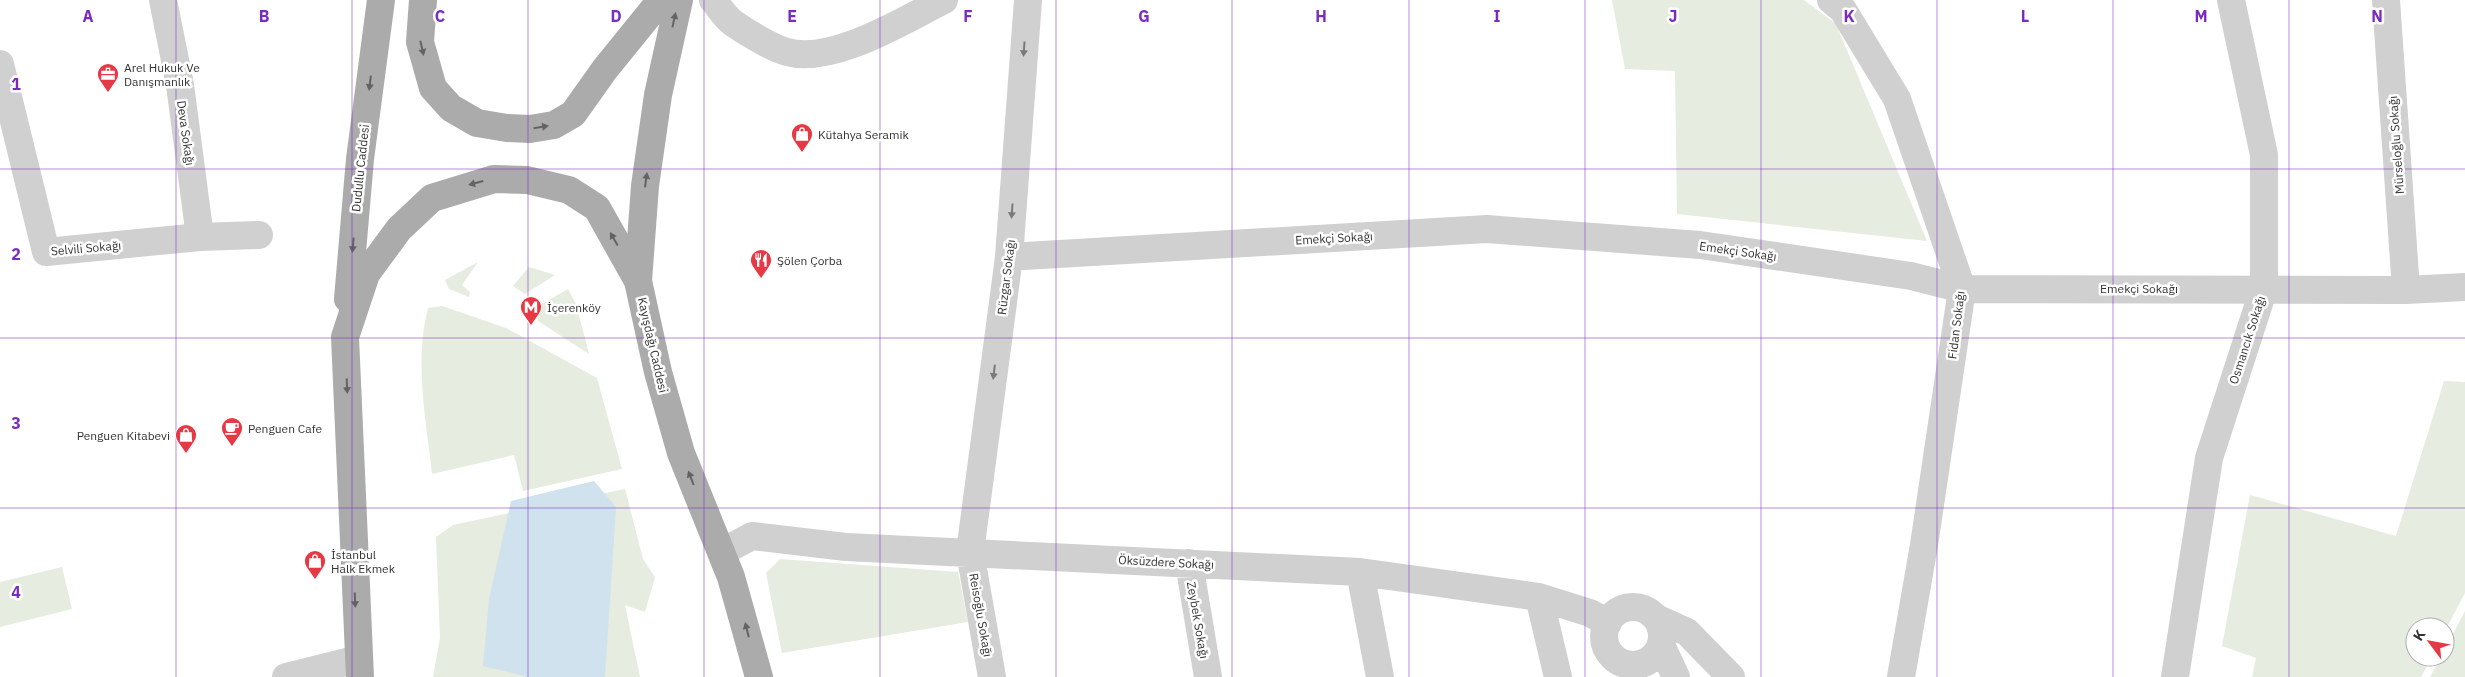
<svg xmlns="http://www.w3.org/2000/svg" width="2465" height="677" font-family="'IBM Plex Sans',sans-serif">
  <style>
    .green { fill: #e6ecdf }
    .water { fill: #cfe2ee }
    .lines { fill: none; stroke-linecap: round; stroke-linejoin: round }
    .minor { stroke: #d0d0d0; stroke-width: 28 }
    .major { stroke: #ababab; stroke-width: 28 }
    .oneway { fill: #636363 }
    .oneway2 { fill: #7a7a7a }
    .grid { fill: none; stroke: #7b2cbf; stroke-width: 1; stroke-opacity: 0.55 }
    .labels { text-anchor: middle; dominant-baseline: central; stroke-width: 5; stroke-linejoin: round; paint-order: stroke }
    .poi-label { font-size: 12px; fill: #333; stroke: #fff; text-anchor: start }
    .street-label { font-size: 12px; fill: #333; stroke: #fff }
    .grid-label { font-size: 16px; text-anchor: middle; font-weight: bold; fill: #7b2cbf; stroke: #fff; stroke-width: 5; stroke-linejoin: round; paint-order: stroke }
  </style>
  <rect width="100%" height="100%" fill="#fff"/>
  <path class="green" d="M1612,0H1804L1836,24L1927,241L1677,214L1675,71L1625,69Z
    M478,262L462,285L470,292L469,297L449,289L445,280Z
    M529,267L555,275L525,294L513,286Z
    M568,289L576,304L589,354L538,321L537,307Z
    M442,306L506,328L597,378L622,469L523,491L514,455L432,474C426,419 414,362 428,308Z
    M2444,381L2465,382V593L2445,631V627H2415V657H2432L2421,677H2252L2256,658L2222,646L2250,495L2396,536Z
    M625,489L643,559L655,577L645,612L625,605L640,677H433L440,638L436,537L453,525Z
    M780,559L958,572L968,622L782,653L766,573Z
    M62,567L72,609L0,627V582Z
    M2465,611V677H2430L2441,657H2445V649Z"/>
  <path class="water" d="M594,481L616,507L605,677H528L483,666L489,599L511,501Z"/>
  <g class="lines">
    <path class="minor" d="M163,0L180,85L200,237
      M713,0C719,7 725,17 733,23C746,32 772,48 787,52C832,65 904,20 944,0
      M1831,0L1843,10L1897,99L1962,289L1924,545L1901,677
      M2386,0L2406,290
      M0,64L46,252L200,237L259,235
      M1009,257L1487,229L1700,245L1911,276L1962,289L2406,290L2465,287
      M722,552L752,536L846,547L1360,572L1539,597L1590,613L1608,623
      M1189,563L1208,677
      M1360,572L1380,677
      M1539,597L1558,677
      M1604 636a29 29 0 1 1 58 0a29 29 0 1 1-58 0Z
      M1656,618L1687,632L1731,677
      M1661,645L1676,677
      M286,677L358,659
      M992,677L970,552L1009,257L1028,0
      M2175,677L2209,458L2264,288V155L2231,0"/>
    <path class="major" d="M423,0L420,42L433,88L451,108L477,123L507,128L530,129L554,125L573,114L605,69L661,0
      M679,0L658,95L645,186L638,281L658,372L681,453L731,577L759,677
      M348,299L360,159L381,0
      M360,677L345,337L366,274L399,229L432,198L494,179L527,180L569,190L597,208L638,281"/>
  </g>
  <defs><path id="oneway-solid" d="M-6-.8H1V-3.2L6.5 0L1 3.2V.8H-6Z" transform="scale(1.25)"/></defs>
  <g class="oneway">
    <use href="#oneway-solid" transform="translate(674 20) rotate(-78)"/>
    <use href="#oneway-solid" transform="translate(422 48) rotate(77)"/>
    <use href="#oneway-solid" transform="translate(370 83) rotate(97)"/>
    <use href="#oneway-solid" transform="translate(541 127) rotate(-9)"/>
    <use href="#oneway-solid" transform="translate(646 180) rotate(-82)"/>
    <use href="#oneway-solid" transform="translate(476 183) rotate(165)"/>
    <use href="#oneway-solid" transform="translate(614 239) rotate(-120)"/>
    <use href="#oneway-solid" transform="translate(353 245) rotate(95)"/>
    <use href="#oneway-solid" transform="translate(347 386) rotate(88)"/>
    <use href="#oneway-solid" transform="translate(691 478) rotate(-111)"/>
    <use href="#oneway-solid" transform="translate(355 600) rotate(88)"/>
    <use href="#oneway-solid" transform="translate(747 630) rotate(-104)"/>
  </g>
  <g class="oneway2">
    <use href="#oneway-solid" transform="translate(1024 49) rotate(94)"/>
    <use href="#oneway-solid" transform="translate(1012 211) rotate(94)"/>
    <use href="#oneway-solid" transform="translate(994 372) rotate(97)"/>
  </g>
  <path class="grid" d="M176,0V677M352,0V677M528,0V677M704,0V677M880,0V677M1056,0V677M1232,0V677M1409,0V677M1585,0V677M1761,0V677M1937,0V677M2113,0V677M2289,0V677M0,169H2465M0,338H2465M0,508H2465"/>
  <defs>
    <g id="office-pin" transform="scale(1.125)"><path d="M0 17L-7.5 6A9.5 9.5 0 1 1 7.5 6Z" fill="#e63946" stroke="#fff"/><path d="M-6-3h4V-5.5h4V-3h4V5H-6ZM-1-4.5V-3h2v-1.5ZM-6 0V1H6V0Z" fill="#fff"/></g>
    <g id="shop-pin" transform="scale(1.125)"><path d="M0 17L-7.5 6A9.5 9.5 0 1 1 7.5 6Z" fill="#e63946" stroke="#fff"/><path d="M-5-2.5h2.3a2.7 3.5 0 0 1 5.4 0H5L5.5 6h-11ZM-1.5-2.5h3a1.5 2.3 0 0 0-3 0Z" fill="#fff"/></g>
    <g id="restaurant-pin" transform="scale(1.125)"><path d="M0 17L-7.5 6A9.5 9.5 0 1 1 7.5 6Z" fill="#e63946" stroke="#fff"/><path d="M-5-6h1v4h1v-4h1v4h1v-4h1v5L-1.5 .5V6h-2V.5L-5-1ZM5-6V6H3V1.5H1.5Q1.5-4 5-6Z" fill="#fff"/></g>
    <g id="metro-pin" transform="scale(1.125)"><path d="M0 17L-7.5 6A9.5 9.5 0 1 1 7.5 6Z" fill="#e63946" stroke="#fff"/><path d="M-5.5 5V-5H-3L0 0L3-5H5.5V5H3V-.5L0 4L-3-.5V5Z" fill="#fff"/></g>
    <g id="cafe-pin" transform="scale(1.125)"><path d="M0 17L-7.5 6A9.5 9.5 0 1 1 7.5 6Z" fill="#e63946" stroke="#fff"/><path d="M-5.5-4.5H6V0H3Q3 3.5 0 3.5H-2.5Q-5.5 3.5-5.5 0ZM3-3.2v2h1.7v-2ZM-6 4.5H4V6H-6Z" fill="#fff"/></g>
  </defs>
  <g fill-rule="evenodd">
    <use href="#office-pin" x="108" y="74"/>
    <use href="#shop-pin" x="802" y="134"/>
    <use href="#restaurant-pin" x="761" y="260"/>
    <use href="#metro-pin" x="531" y="307"/>
    <use href="#cafe-pin" x="232" y="428"/>
    <use href="#shop-pin" x="186" y="435"/>
    <use href="#shop-pin" x="315" y="561"/>
  </g>
  <g class="labels">
    <g class="poi-label">
      <text x="124" y="67">Arel Hukuk Ve<tspan x="124" dy="14">Danışmanlık</tspan></text>
      <text x="818" y="134">Kütahya Seramik</text>
      <text x="777" y="260">Şölen Çorba</text>
      <text x="547" y="307">İçerenköy</text>
      <text x="248" y="428">Penguen Cafe</text>
      <text x="170" y="435" text-anchor="end">Penguen Kitabevi</text>
      <text x="331" y="554">İstanbul<tspan x="331" dy="14">Halk Ekmek</tspan></text>
    </g>
    <g class="street-label">
      <text transform="translate(186 133) rotate(82)">Deva Sokağı</text>
      <text transform="translate(2396 145) rotate(-94)">Mürseloğlu Sokağı</text>
      <text transform="translate(360 168) rotate(-84)">Dudullu Caddesi</text>
      <text transform="translate(1334 238) rotate(-3)">Emekçi Sokağı</text>
      <text transform="translate(86 248) rotate(-5)">Selvili Sokağı</text>
      <text transform="translate(1738 251) rotate(8)">Emekçi Sokağı</text>
      <text transform="translate(1006 277) rotate(-83)">Rüzgar Sokağı</text>
      <text x="2139" y="288">Emekçi Sokağı</text>
      <text transform="translate(1956 325) rotate(-83)">Fidan Sokağı</text>
      <text transform="translate(2247 340) rotate(-72)">Osmancık Sokağı</text>
      <text transform="translate(653 345) rotate(77)">Kayışdağı Caddesi</text>
      <text transform="translate(1166 562) rotate(3)">Öksüzdere Sokağı</text>
      <text transform="translate(981 615) rotate(80)">Reisoğlu Sokağı</text>
      <text transform="translate(1198 620) rotate(80)">Zeybek Sokağı</text>
    </g>
  </g>
  <g class="grid-label">
    <text x="88" y="22">A</text>
    <text x="264" y="22">B</text>
    <text x="440" y="22">C</text>
    <text x="616" y="22">D</text>
    <text x="792" y="22">E</text>
    <text x="968" y="22">F</text>
    <text x="1144" y="22">G</text>
    <text x="1321" y="22">H</text>
    <text x="1497" y="22">I</text>
    <text x="1673" y="22">J</text>
    <text x="1849" y="22">K</text>
    <text x="2025" y="22">L</text>
    <text x="2201" y="22">M</text>
    <text x="2377" y="22">N</text>
    <text x="16" y="90">1</text>
    <text x="16" y="260">2</text>
    <text x="16" y="429">3</text>
    <text x="16" y="598">4</text>
  </g>
  <g transform="translate(2430 642) rotate(302)"><circle r="24" fill="#ffffff" stroke="#adadad"/>
  <path d="M0-4L9 19L0 12L-9 19Z" fill="#e63946"/>
  <text y="-8" font-size="14" font-weight="bold" text-anchor="middle" fill="#333333">K</text>
  </g>
</svg>
